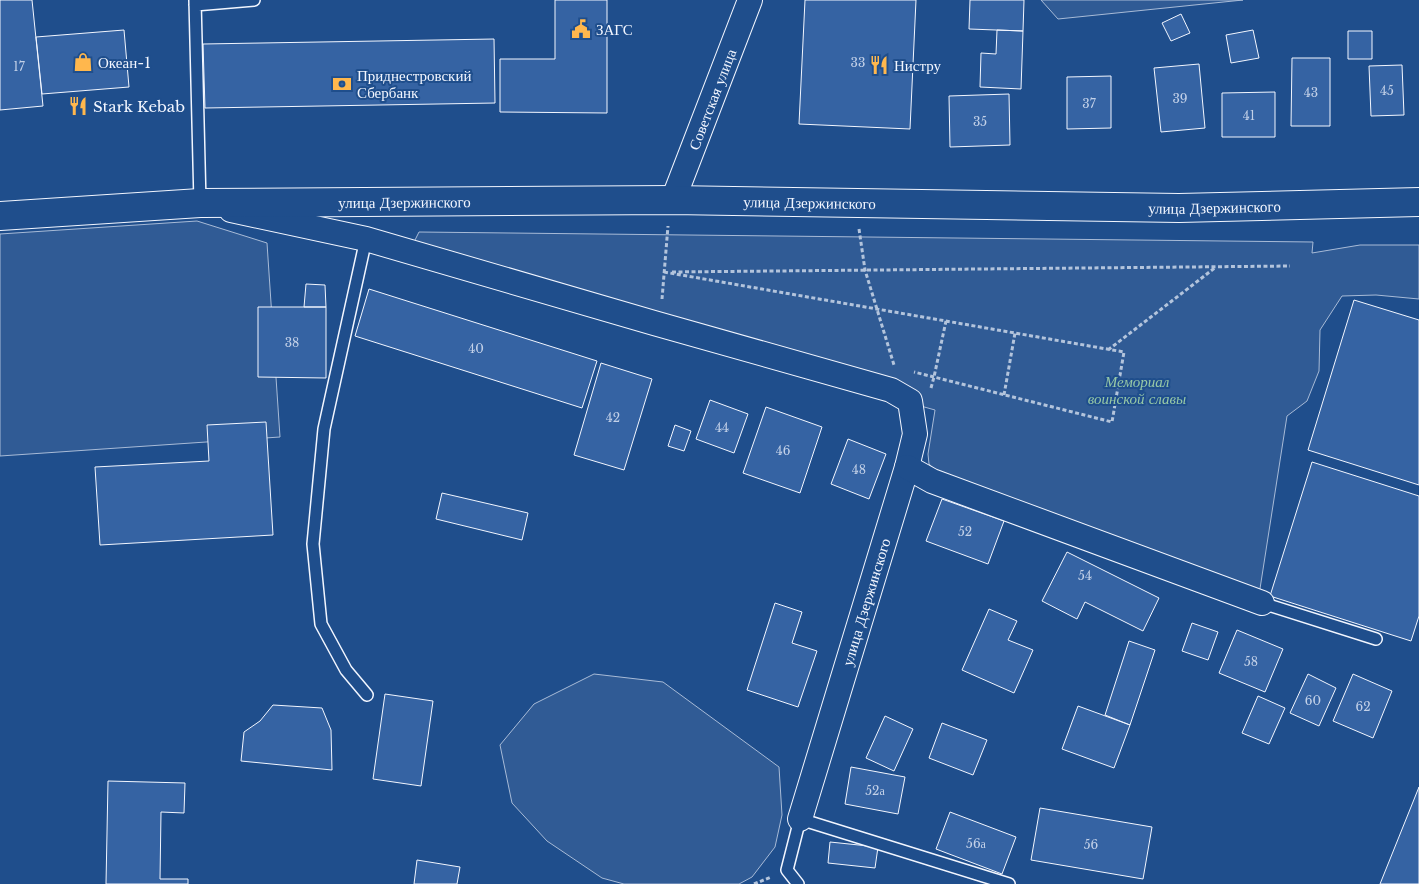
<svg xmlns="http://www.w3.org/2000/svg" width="1419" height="884" font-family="'Libre Baskerville',serif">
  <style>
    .built { fill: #305b95; stroke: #a8bbd7 }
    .building { fill: #3563a3; stroke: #f2f6ff }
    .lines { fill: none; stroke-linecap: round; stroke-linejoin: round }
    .service-casing { stroke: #f2f6ff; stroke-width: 14 }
    .minor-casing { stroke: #f2f6ff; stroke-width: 26 }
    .trunk-casing { stroke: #f2f6ff; stroke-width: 30 }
    .path { stroke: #b3c4dc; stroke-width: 3; stroke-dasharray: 4 2.5; stroke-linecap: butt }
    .service { stroke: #1f4e8c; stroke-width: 11 }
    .minor { stroke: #1f4e8c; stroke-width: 24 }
    .trunk { stroke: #1f4e8c; stroke-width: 28 }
    .labels { text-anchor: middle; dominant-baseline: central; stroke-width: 4; stroke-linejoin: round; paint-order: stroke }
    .number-label { font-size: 12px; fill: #c3d1e8 }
    .poi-label { font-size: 15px; fill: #f2f6ff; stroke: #1f4e8c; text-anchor: start }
    .street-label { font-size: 15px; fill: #f2f6ff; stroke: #1f4e8c }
    .park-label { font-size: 15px; font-style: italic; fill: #97c8a6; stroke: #1f4e8c }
  </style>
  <rect width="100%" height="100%" fill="#1f4e8c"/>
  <path class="built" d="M1041,0H1243L1058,19Z
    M197,221L267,243L280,437L0,456V234Z
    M419,232L1313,242L1312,253L1360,245H1419V299L1376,295L1342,296L1320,330L1319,371L1307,401L1287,416L1259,595L941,475L929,464L928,454L935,410L489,285L409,252Z
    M594,674L663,682L779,767L782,815L775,847L752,877L739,884H624L602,878L547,841L512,803L500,745L534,704Z"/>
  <path class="building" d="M0,0H32L43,106L0,110Z
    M555,0H607V113L500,112V59H555Z
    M805,0H916L910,129L799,124Z
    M970,0H1024L1023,31L969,29Z
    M1181,14L1190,33L1171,41L1162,23Z
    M124,30L129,87L42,94L36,37Z
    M997,30L1023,31L1021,89L980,87L981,53L996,54Z
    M1253,30L1259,58L1231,63L1226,35Z
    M1348,31H1372V59H1348Z
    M494,39L495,103L205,108L203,44Z
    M1292,58H1330V126H1291Z
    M1199,64L1205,128L1161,132L1154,68Z
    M1402,65L1404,115L1371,116L1369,66Z
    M1111,76V128L1067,129V77Z
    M1275,92V137H1222V93Z
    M1009,94L1010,145L950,147L949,96Z
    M306,284L325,285L326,307H304Z
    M369,289L597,361L582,408L355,336Z
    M1354,300L1419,320V485L1308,450Z
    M258,307H326V378L258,377Z
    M601,363L652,379L624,470L574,455Z
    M710,400L748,414L734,453L696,439Z
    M766,407L822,427L800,493L743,473Z
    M266,422L273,535L100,545L95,467L209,461L207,425Z
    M675,425L691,431L684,451L668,446Z
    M848,439L886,454L869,499L831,484Z
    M1312,462L1419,496V616L1411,641L1270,596Z
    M442,493L528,513L522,540L436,519Z
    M942,499L1004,521L988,564L926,541Z
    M1067,552L1159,598L1143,631L1085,602L1077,619L1042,601Z
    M775,603L802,612L792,643L817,651L798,707L747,690Z
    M989,609L1017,621L1008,640L1033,650L1014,693L962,670Z
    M1192,623L1218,632L1208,660L1182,651Z
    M1237,630L1283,649L1265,692L1219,673Z
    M1129,641L1155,650L1130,725L1105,715Z
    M1308,674L1336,688L1319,726L1290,713Z
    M1353,674L1392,691L1373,738L1333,721Z
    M385,694L433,701L421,786L373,779Z
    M1258,696L1285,708L1269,744L1242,733Z
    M273,705L322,708L331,730L332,770L241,761L244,732L260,721Z
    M1078,706L1130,725L1114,768L1062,749Z
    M885,716L913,729L894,771L866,758Z
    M942,723L987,740L973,775L929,758Z
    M851,767L905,777L898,814L845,804Z
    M108,781L185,783L184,813L161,812L160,879H188V884H106Z
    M1419,787V884H1380Z
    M1040,808L1152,827L1143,879L1031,860Z
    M950,812L1016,837L1002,874L936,849Z
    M830,842L878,847L875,868L828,863Z
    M417,860L460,867L457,884H414Z"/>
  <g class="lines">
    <g class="service-casing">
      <path id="service" d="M195,0L200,203
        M195,5L254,0
        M366,239L324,429L313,544L321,624L346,670L367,695
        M1262,603L1376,639
        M798,884L787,870L800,819L1009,884"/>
    </g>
    <g class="minor-casing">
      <g id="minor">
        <path id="s1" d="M673,200L750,0"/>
        <path d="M231,210L366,239L654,323L891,390L910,401L915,434L907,467L800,819"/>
        <path d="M907,467L932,481L1262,603"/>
      </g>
    </g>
    <g class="trunk-casing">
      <g id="trunk">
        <path id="s2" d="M0,216L200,203L673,200L1179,208L1419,202"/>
      </g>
    </g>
    <path class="path" d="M859,229L865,270L894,365
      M664,272L1124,352L1112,422L914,372
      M672,272L1290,266
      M662,299L668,226
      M1108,350L1216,267
      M931,388L934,377L946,321
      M1004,395L1015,333
      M754,884L771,877"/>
    <use href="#service" class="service"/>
    <use href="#minor" class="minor"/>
    <use href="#trunk" class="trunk"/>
  </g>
  <defs>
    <g id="civic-bare" transform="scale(1.5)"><path d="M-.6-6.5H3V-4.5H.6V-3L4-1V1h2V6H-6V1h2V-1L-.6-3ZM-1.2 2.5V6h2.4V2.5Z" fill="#ffb74d" stroke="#1f4e8c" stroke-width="2.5" paint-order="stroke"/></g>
    <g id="shop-bare" transform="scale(1.5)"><path d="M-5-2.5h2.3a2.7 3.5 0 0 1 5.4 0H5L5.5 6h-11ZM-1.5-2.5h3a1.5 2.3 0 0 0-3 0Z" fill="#ffb74d" stroke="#1f4e8c" stroke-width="2.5" paint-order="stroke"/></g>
    <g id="restaurant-bare" transform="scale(1.5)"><path d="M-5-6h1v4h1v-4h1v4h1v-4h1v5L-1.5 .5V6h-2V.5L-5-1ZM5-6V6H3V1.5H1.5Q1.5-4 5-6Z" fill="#ffb74d" stroke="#1f4e8c" stroke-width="2.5" paint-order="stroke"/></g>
    <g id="bank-bare" transform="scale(1.5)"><path d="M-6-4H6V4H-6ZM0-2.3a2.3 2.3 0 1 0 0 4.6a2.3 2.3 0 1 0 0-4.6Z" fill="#ffb74d" stroke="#1f4e8c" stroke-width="2.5" paint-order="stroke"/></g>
  </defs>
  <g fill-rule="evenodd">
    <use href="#civic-bare" x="581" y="29"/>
    <use href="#shop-bare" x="83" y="62"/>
    <use href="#restaurant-bare" x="879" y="65"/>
    <use href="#bank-bare" x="342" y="84"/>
    <use href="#restaurant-bare" x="78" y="106"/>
  </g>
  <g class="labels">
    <g class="number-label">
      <text x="858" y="62">33</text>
      <text x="19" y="66">17</text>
      <text x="1387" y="90">45</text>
      <text x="1311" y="92">43</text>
      <text x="1180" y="98">39</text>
      <text x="1089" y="103">37</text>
      <text x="1249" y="115">41</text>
      <text x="980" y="121">35</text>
      <text x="292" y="342">38</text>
      <text x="476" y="348">40</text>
      <text x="613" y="417">42</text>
      <text x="722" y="427">44</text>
      <text x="783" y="450">46</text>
      <text x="859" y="469">48</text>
      <text x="965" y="531">52</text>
      <text x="1085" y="575">54</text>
      <text x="1251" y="661">58</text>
      <text x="1313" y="700">60</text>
      <text x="1363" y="706">62</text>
      <text x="875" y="790">52а</text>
      <text x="976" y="843">56а</text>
      <text x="1091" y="844">56</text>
    </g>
    <g class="poi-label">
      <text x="596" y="29">ЗАГС</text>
      <text x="98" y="62">Океан-1</text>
      <text x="894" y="65">Нистру</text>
      <text x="357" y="75">Приднестровский<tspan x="357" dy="17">Сбербанк</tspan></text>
      <text x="93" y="106">Stark Kebab</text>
    </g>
    <g class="street-label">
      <text stroke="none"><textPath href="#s1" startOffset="108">Советская улица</textPath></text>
      <text stroke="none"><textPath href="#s2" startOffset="405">улица Дзержинского</textPath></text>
      <text stroke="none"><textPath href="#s2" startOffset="810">улица Дзержинского</textPath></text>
      <text stroke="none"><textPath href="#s2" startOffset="1215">улица Дзержинского</textPath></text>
      <text transform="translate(866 602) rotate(-73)">улица Дзержинского</text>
    </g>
    <g class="park-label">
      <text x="1137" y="381">Мемориал<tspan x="1137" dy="17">воинской славы</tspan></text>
    </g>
  </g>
</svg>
